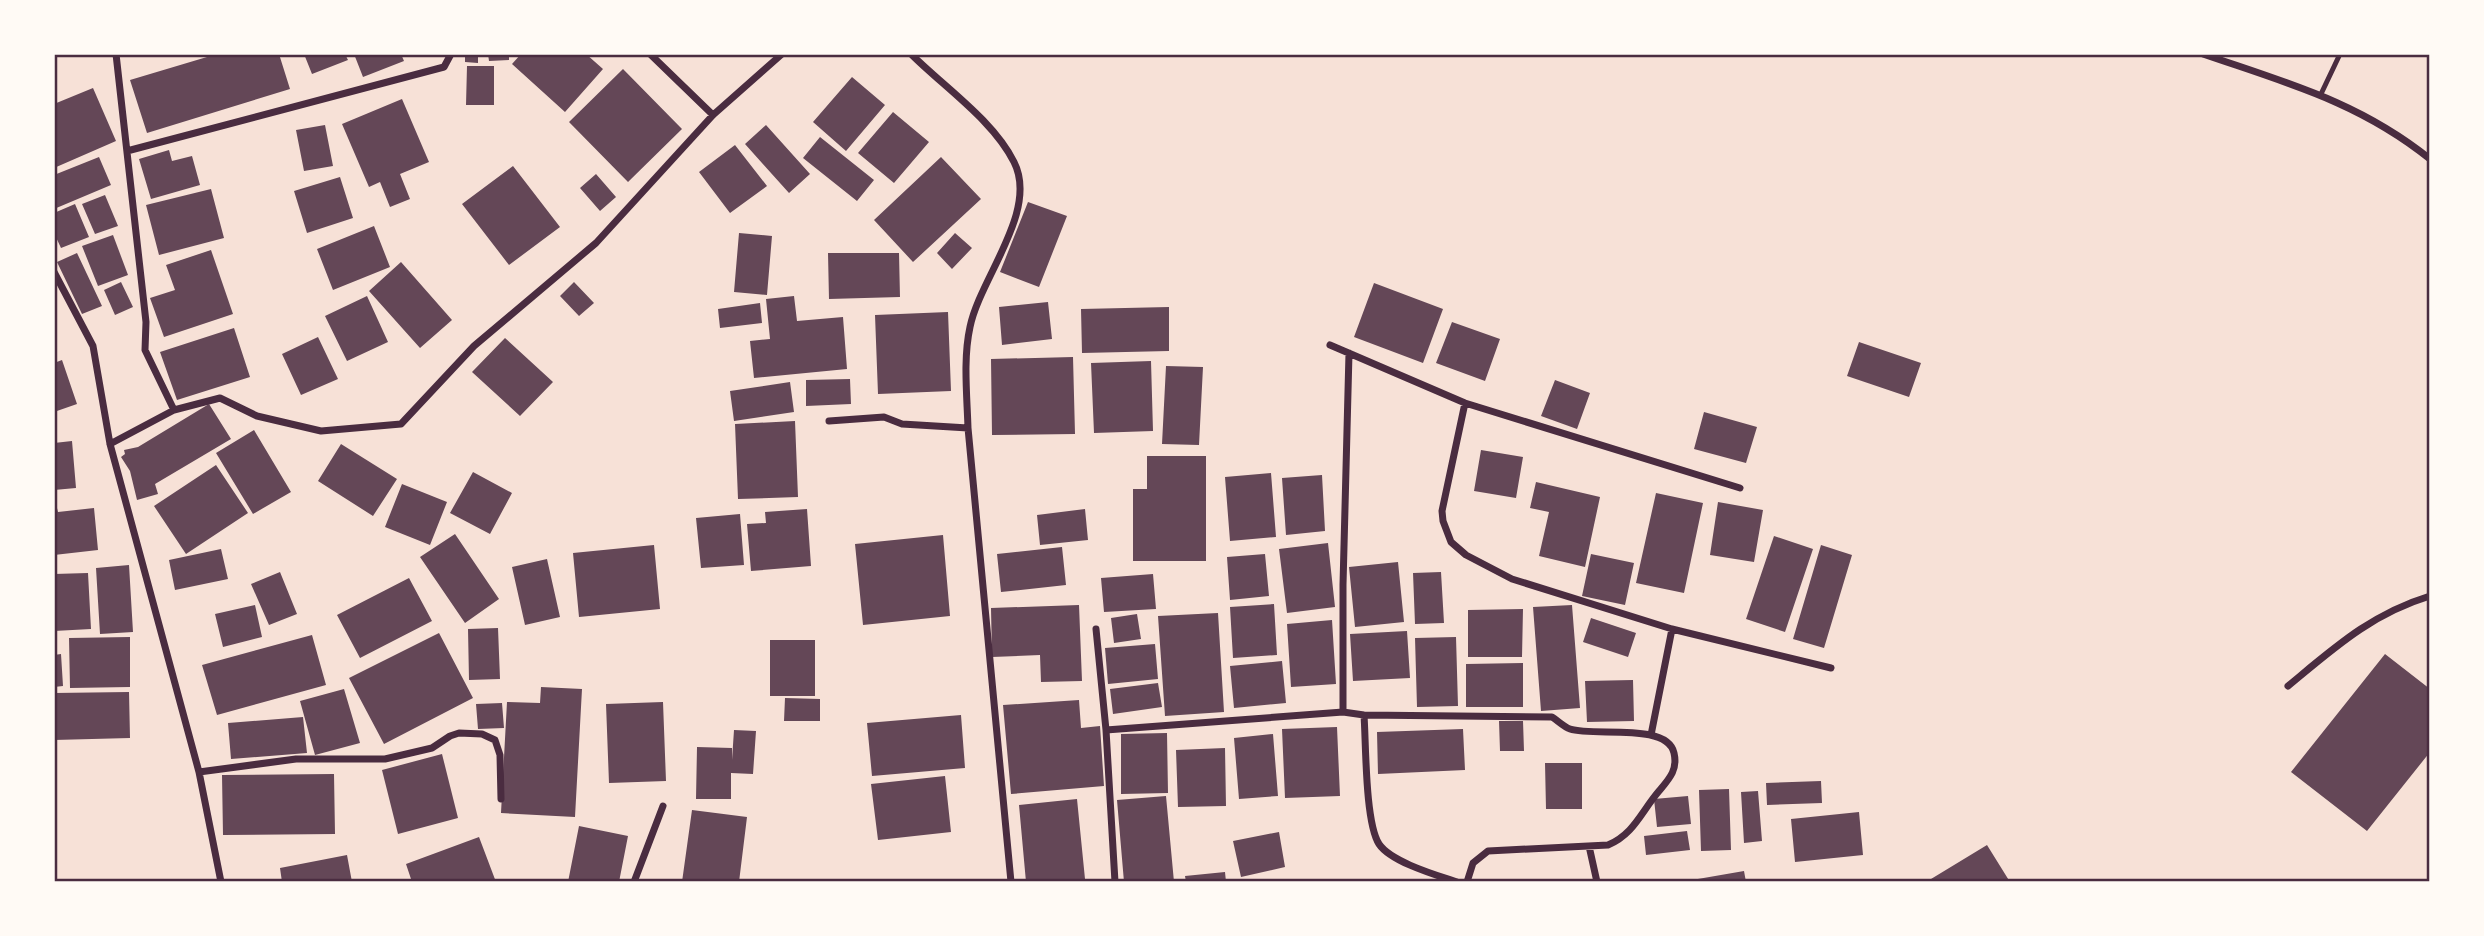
<svg xmlns="http://www.w3.org/2000/svg" width="2484" height="936" font-family="'Sofia Sans Condensed',sans-serif">
  <style>
    .building { fill: #644757 }
    .lines { fill: none; stroke-linecap: round; stroke-linejoin: round }
    .service { stroke: #4a2c40; stroke-width: 5 }
    .minor { stroke: #4a2c40; stroke-width: 7 }
    .neatline { fill: none; stroke: #4a2c40; stroke-width: 2.5 }
  </style>
  <rect width="100%" height="100%" fill="#f7e1d7"/>
  <path class="building" d="M217,54H279L290,89L147,133L130,80Z
    M304,54H345L348,60L312,74Z
    M354,54H401L404,61L363,77Z
    M465,54H478V63L465,62Z
    M488,54H509V60L489,61Z
    M521,54H586L603,69L565,112L512,64Z
    M467,66H494V105H466Z
    M623,69L682,129L628,182L569,122Z
    M852,77L885,105L846,151L813,122Z
    M93,88L116,141L54,168V104Z
    M402,99L429,162L400,174L410,199L390,207L380,182L369,187L342,124Z
    M893,112L929,142L894,183L858,153Z
    M325,125L333,166L304,171L296,130Z
    M766,125L810,174L789,193L745,144Z
    M820,137L874,180L857,201L803,158Z
    M735,145L767,186L730,213L699,172Z
    M169,150L172,161L192,156L200,185L151,199L139,159Z
    M99,157L111,185L54,209V175Z
    M941,157L981,199L913,262L874,220Z
    M513,166L560,227L509,265L462,204Z
    M596,174L616,197L600,211L580,188Z
    M340,177L353,218L307,233L294,191Z
    M211,189L224,238L159,255L146,205Z
    M105,195L118,226L95,234L82,204Z
    M1028,202L1067,216L1039,287L1000,272Z
    M75,204L89,237L61,248L54,233V213Z
    M374,226L390,267L333,290L317,249Z
    M739,233L772,236L767,295L734,292Z
    M955,233L972,248L952,269L937,253Z
    M113,235L128,275L98,286L82,246Z
    M211,250L233,314L164,337L150,298L175,290L166,265Z
    M77,253L102,306L82,314L57,262Z
    M828,253H899L900,297L829,299Z
    M401,262L452,320L420,348L369,291Z
    M121,282L133,307L115,315L104,290Z
    M574,282L594,303L579,316L560,296Z
    M1374,283L1443,309L1423,363L1354,337Z
    M367,296L388,342L347,361L325,316Z
    M794,296L797,321L843,317L847,369L754,378L750,341L770,339L766,299Z
    M1048,302L1052,339L1002,345L999,307Z
    M760,303L762,323L720,328L718,309Z
    M1169,307V351L1082,353L1081,309Z
    M948,312L951,391L878,394L875,315Z
    M1452,322L1500,339L1485,381L1436,363Z
    M234,328L250,377L177,400L160,352Z
    M318,337L338,379L301,395L282,354Z
    M505,338L553,382L520,416L472,372Z
    M1859,342L1921,363L1909,397L1847,376Z
    M1073,357L1075,434L992,435L991,359Z
    M62,360L77,404L54,412V363Z
    M1151,361L1153,431L1094,433L1091,363Z
    M1166,366L1203,367L1199,445L1162,444Z
    M850,379L851,404L806,406V380Z
    M1555,380L1590,393L1577,429L1541,416Z
    M790,382L794,412L734,421L730,391Z
    M209,404L231,439L155,484L158,494L137,500L130,471L121,457L125,454L124,450L138,447Z
    M1704,412L1757,427L1746,463L1694,449Z
    M795,421L798,497L738,499L735,424Z
    M254,430L291,492L253,514L216,453Z
    M72,441L76,488L54,490V443Z
    M341,444L397,479L373,516L318,481Z
    M1481,450L1523,457L1516,498L1474,491Z
    M1147,456H1206V561H1133V489H1147Z
    M216,465L248,513L186,554L154,506Z
    M473,472L512,493L490,534L450,513Z
    M1271,473L1276,537L1230,541L1225,477Z
    M1322,475L1325,531L1286,535L1282,478Z
    M1536,482L1600,497L1585,567L1539,556L1549,512L1530,508Z
    M402,484L447,502L430,545L385,527Z
    M1656,493L1703,503L1684,593L1636,583Z
    M54,496L58,512L94,508L98,550L54,555Z
    M1718,502L1763,510L1754,562L1710,555Z
    M807,509L811,566L751,571L747,524L766,523L765,512Z
    M1085,509L1088,540L1040,545L1037,515Z
    M740,514L744,565L701,568L696,518Z
    M455,534L499,599L465,623L420,557Z
    M943,535L950,616L863,625L855,544Z
    M1774,536L1813,549L1785,632L1746,619Z
    M1328,543L1335,607L1287,613L1279,549Z
    M654,545L660,609L579,617L573,553Z
    M1821,545L1852,555L1824,648L1793,639Z
    M1062,547L1066,585L1001,592L997,554Z
    M221,549L228,579L175,590L169,560Z
    M1265,554L1269,596L1230,600L1227,557Z
    M1591,554L1634,563L1625,605L1582,596Z
    M547,559L560,617L525,625L512,567Z
    M1398,562L1404,622L1355,627L1349,567Z
    M129,565L133,632L100,634L96,568Z
    M280,572L297,614L269,625L251,584Z
    M1441,572L1444,623L1415,624L1413,573Z
    M88,573L91,629L54,631V574Z
    M1153,574L1156,609L1104,612L1101,578Z
    M409,578L432,621L360,658L337,615Z
    M1274,604L1277,655L1233,658L1230,607Z
    M255,605L262,637L223,647L215,614Z
    M1079,605L1082,681L1041,682L1040,655L992,657L991,608Z
    M1572,605L1580,708L1541,711L1533,607Z
    M1523,609L1522,657H1468V610Z
    M1218,613L1224,712L1165,716L1158,616Z
    M1137,614L1141,639L1114,643L1111,618Z
    M1591,618L1636,633L1628,657L1583,642Z
    M1332,620L1336,684L1291,687L1287,624Z
    M498,628L500,679L469,680L468,629Z
    M1407,631L1410,678L1353,681L1350,634Z
    M439,633L473,698L384,744L349,678Z
    M312,635L326,685L217,715L202,665Z
    M130,637V687L70,688L69,638Z
    M1456,637L1458,706L1417,707L1415,638Z
    M770,640H815V696H770Z
    M1155,644L1158,679L1108,684L1105,648Z
    M61,654L63,686L54,687V655Z
    M2385,654L2430,689V752L2367,831L2291,772Z
    M1282,661L1286,703L1234,708L1230,666Z
    M1523,663V707H1466V664Z
    M1633,680L1634,721L1587,722L1585,681Z
    M1158,683L1162,707L1113,714L1110,689Z
    M541,687L582,689L575,817L501,813L507,702L540,703Z
    M344,689L360,743L315,755L300,701Z
    M129,692L130,738L54,740V693Z
    M785,698L820,699V721H784Z
    M1079,700L1081,728L1100,726L1104,786L1011,794L1003,705Z
    M663,702L666,781L609,783L606,704Z
    M502,703L504,728L478,729L476,704Z
    M961,715L965,768L872,776L867,723Z
    M303,717L307,753L231,759L228,723Z
    M1499,721H1523L1524,751H1500Z
    M1337,727L1340,796L1285,798L1282,729Z
    M1463,729L1465,770L1378,774L1377,732Z
    M734,730L756,731L753,774L731,773V799H696L697,747L732,748V760Z
    M1167,733L1168,793L1121,794V734Z
    M1273,734L1278,796L1239,799L1234,738Z
    M1225,748L1226,806L1178,807L1176,750Z
    M442,754L458,818L398,834L382,770Z
    M1545,763H1582V809H1546Z
    M334,774L335,834L223,835L222,775Z
    M945,776L951,832L878,840L871,784Z
    M1821,781L1822,803L1767,805L1766,783Z
    M1729,789L1731,850L1701,851L1699,790Z
    M1758,791L1762,841L1744,843L1741,792Z
    M1166,796L1174,882H1124L1117,800Z
    M1688,796L1691,824L1657,827L1654,799Z
    M1077,799L1085,879L1026,882L1019,805Z
    M692,810L747,817L739,882H682Z
    M1859,812L1863,855L1795,862L1791,819Z
    M579,826L628,836L619,882H568Z
    M1687,831L1690,850L1646,855L1644,836Z
    M1279,832L1285,867L1241,877L1233,841Z
    M479,837L496,882H412L406,864Z
    M1987,845L2010,882H1932L1931,879Z
    M347,855L352,882H282L280,868Z
    M1744,871L1746,882H1692V880Z
    M1225,872L1226,882H1186L1185,876Z"/>
  <g class="lines">
    <path class="service" d="M2321,94L2340,54"/>
    <path class="minor" d="M116,54L146,322L145,350L174,410
      M650,54L713,115
      M911,54C944,87 993,120 1014,162C1039,211 980,278 970,327C963,359 967,395 968,428L1011,882
      M2203,54C2287,83 2359,102 2430,159
      M127,151L444,67L451,54
      M54,272L93,346L110,444L199,772L221,882
      M1330,345L1465,403L1740,488
      M1465,403L1442,511L1443,521L1451,542L1466,555L1512,579L1672,629L1831,668
      M829,421L884,417L902,424L968,428
      M110,444L174,410L220,398L257,416L321,431L401,424L474,346L596,243L713,115L782,54
      M1096,629L1106,730L1115,882
      M2288,686C2334,648 2371,614 2430,596
      M1343,712V585L1349,353
      M1364,715C1366,743 1365,822 1379,844C1391,862 1436,875 1457,882
      M1106,730L1343,712L1364,715L1552,717C1557,720 1564,727 1570,729C1594,737 1667,722 1674,753C1678,770 1669,779 1659,791C1641,812 1634,834 1608,845L1488,851L1473,863L1467,882
      M1651,735L1672,629
      M199,772L296,759H385L432,748L450,736L459,733L482,734L495,740L500,755L501,799
      M1589,846L1597,882
      M634,882L663,806"/>
  </g>
  <rect width="2484" height="936" fill="none" stroke="#fffaf5" stroke-width="112"/>
  <rect x="56" y="56" width="2372" height="824" class="neatline"/>
</svg>
